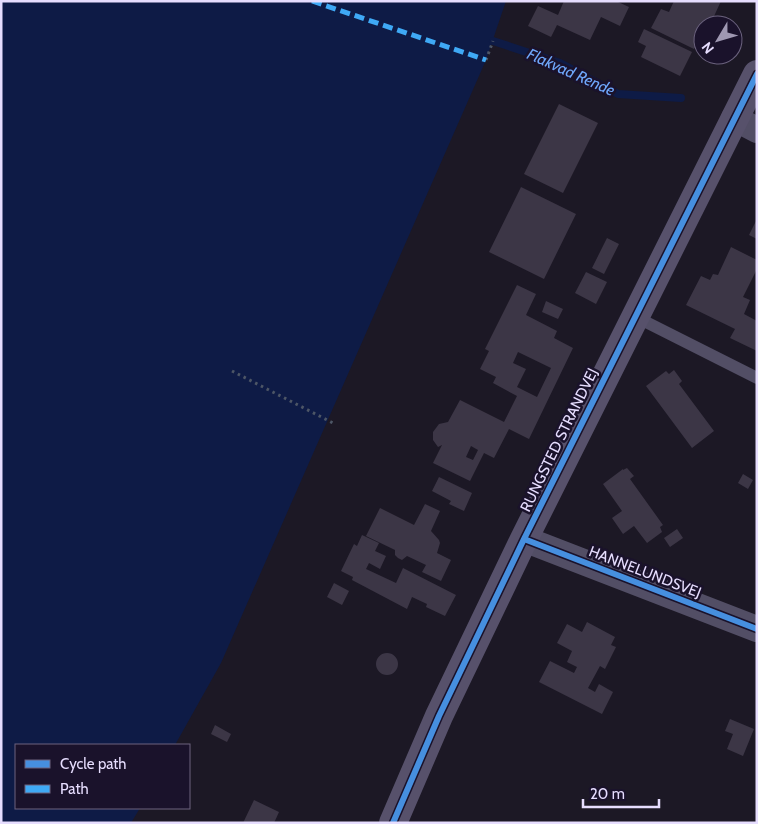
<svg xmlns="http://www.w3.org/2000/svg" width="758" height="824" font-family="Cabin,sans-serif">
  <style>
    .water { fill: #0e1b46 }
    .lines { fill: none; stroke-linecap: round; stroke-linejoin: round }
    .stream { stroke: #0e1b46; stroke-width: 8 }
    .building { fill: #3c3646; fill-rule: evenodd }
    .path { stroke: #4d5666; stroke-width: 3; stroke-dasharray: 2.5 4; stroke-linecap: butt }
    .lane { stroke: #524e65; stroke-width: 12 }
    .street { stroke: #524e65; stroke-width: 26 }
    .secondary { stroke: #57516b; stroke-width: 28 }
    .quiet { stroke: #3fa9f5; stroke-width: 5; stroke-dasharray: 10 5; stroke-linecap: butt }
    .cycleway-casing { stroke: #1a122b; stroke-width: 9 }
    .cycleway { stroke: #468fdf; stroke-width: 6 }
    .labels { text-anchor: middle; dominant-baseline: central; stroke-width: 5; stroke-linejoin: round; paint-order: stroke }
    .street-label { font-size: 15px; fill: #e6ddfe; stroke: #1a122b }
    .water-label { font-size: 16px; font-style: italic; fill: #6fa7fb; stroke: #1a122b }
  </style>
  <rect width="100%" height="100%" fill="#1c1825"/>
  <path class="water" d="M1,1H506L486,60L221,663L175,745H16V808H140L131,823H1Z"/>
  <g class="lines">
    <path class="stream" d="M493,41L560,63L618,94L681,98"/>
  </g>
  <path class="building" d="M564,1H616L629,7L620,26L601,17L590,40L557,25L551,37L528,26L538,6L558,15Z
    M674,1H721L710,25H703V38L702,40L700,38L694,49L651,28L661,9L669,12Z
    M644,29L692,52L680,76L641,57L646,46L638,42Z
    M559,104L598,123L563,193L524,174Z
    M521,187L576,214L544,279L489,252Z
    M757,219V239L749,235Z
    M607,238L619,244L604,274L592,268Z
    M731,247L757,260V269L743,297L750,300L744,314L757,321V351L730,338L735,329L686,305L701,276L710,280L713,274L718,275Z
    M586,272L607,282L596,304L575,293Z
    M517,285L536,294L526,315L557,331L554,338L573,348L529,439L509,429L494,458L484,453L470,481L433,463L442,445L438,447L433,440V432L439,424L448,422L460,400L504,422L517,396L493,383L496,377L480,369L489,351L485,349ZM518,352L551,368L537,397L517,387L526,369L513,363ZM471,446L478,450L473,460L466,457Z
    M546,301L563,309L558,319L542,312Z
    M674,370L682,381L679,384L714,431L692,448L646,386L666,371L669,374Z
    M627,468L634,476L630,479L663,525L660,527L662,532L647,543L634,526L623,534L612,518L622,511L603,484L623,469V470Z
    M743,474L753,480L748,489L738,483Z
    M439,477L472,493L464,511L449,504L451,501L432,491Z
    M425,504L440,511L431,531L439,540L440,543L437,553L451,560L441,581L422,572L426,565L407,556L402,560L398,558L395,555V550L366,536L380,508L414,525Z
    M677,529L683,538L670,547L664,538Z
    M362,535L379,543L375,551L386,556L380,569L369,563L366,569L396,583L403,568L456,595L445,616L426,607L427,604L412,597L407,609L352,580L353,577L341,571L354,544L357,546Z
    M334,583L349,591L342,605L327,597Z
    M587,622L615,637L611,645L616,647L605,669L600,666L588,688L595,692L599,684L613,692L602,714L539,682L550,661L574,673L577,667L567,662L572,651L557,643L567,624L582,632Z
    M376 664a11 11 0 1 1 22 0a11 11 0 1 1-22 0Z
    M730,719L754,729L743,756L727,749L733,734L725,731Z
    M215,725L231,734L227,742L211,734Z
    M254,800L279,812L274,823H243Z"/>
  <g class="lines">
    <path class="path" d="M486,60L493,41
      M232,371L333,423"/>
    <path class="lane" d="M634,316L757,378"/>
    <path class="street" d="M734,118L757,130
      M524,539L757,629"/>
    <path class="secondary" d="M393,823L439,716L524,539L757,74"/>
    <path class="quiet" d="M312,1L486,60"/>
    <g class="cycleway-casing">
      <path id="cycleway" d="M524,539L757,629
        M393,823L439,716L524,539L757,74"/>
    </g>
    <use href="#cycleway" class="cycleway"/>
  </g>
  <g class="labels">
    <g class="street-label">
      <text transform="translate(559 440) rotate(-64)">RUNGSTED STRANDVEJ</text>
      <text transform="translate(645 572) rotate(21)">HANNELUNDSVEJ</text>
    </g>
    <g class="water-label">
      <text transform="translate(571 72) rotate(24)">Flakvad Rende</text>
    </g>
  </g>
  <rect width="758" height="824" fill="none" stroke="#e6ddfe" stroke-width="5"/>
  <rect x="15" y="744" width="175" height="65" fill="#1a122b" stroke="#6c637f"/>
  <rect x="25" y="760" width="25" height="8" fill="#468fdf" stroke="#6c637f"/>
  <text x="60" y="769" font-size="15" fill="#e6ddfe">Cycle path</text>
  <rect x="25" y="785" width="25" height="8" fill="#3fa9f5" stroke="#6c637f"/>
  <text x="60" y="794" font-size="15" fill="#e6ddfe">Path</text>
  <g transform="translate(718 40) rotate(232)"><circle r="24" fill="#1a122b" stroke="#6c637f"/>
  <path d="M0-4L9 19L0 12L-9 19Z" fill="#9f98b2"/>
  <text y="-8" font-size="14" font-weight="bold" text-anchor="middle" fill="#e6ddfe">N</text>
  </g>
  <path d="M583 799v8h76v-8" fill="none" stroke="#e6ddfe" stroke-width="2.5"/>
  <text x="590" y="799" font-size="15" fill="#e6ddfe" stroke="#1a122b" stroke-width="4" paint-order="stroke">20 m</text>
</svg>
